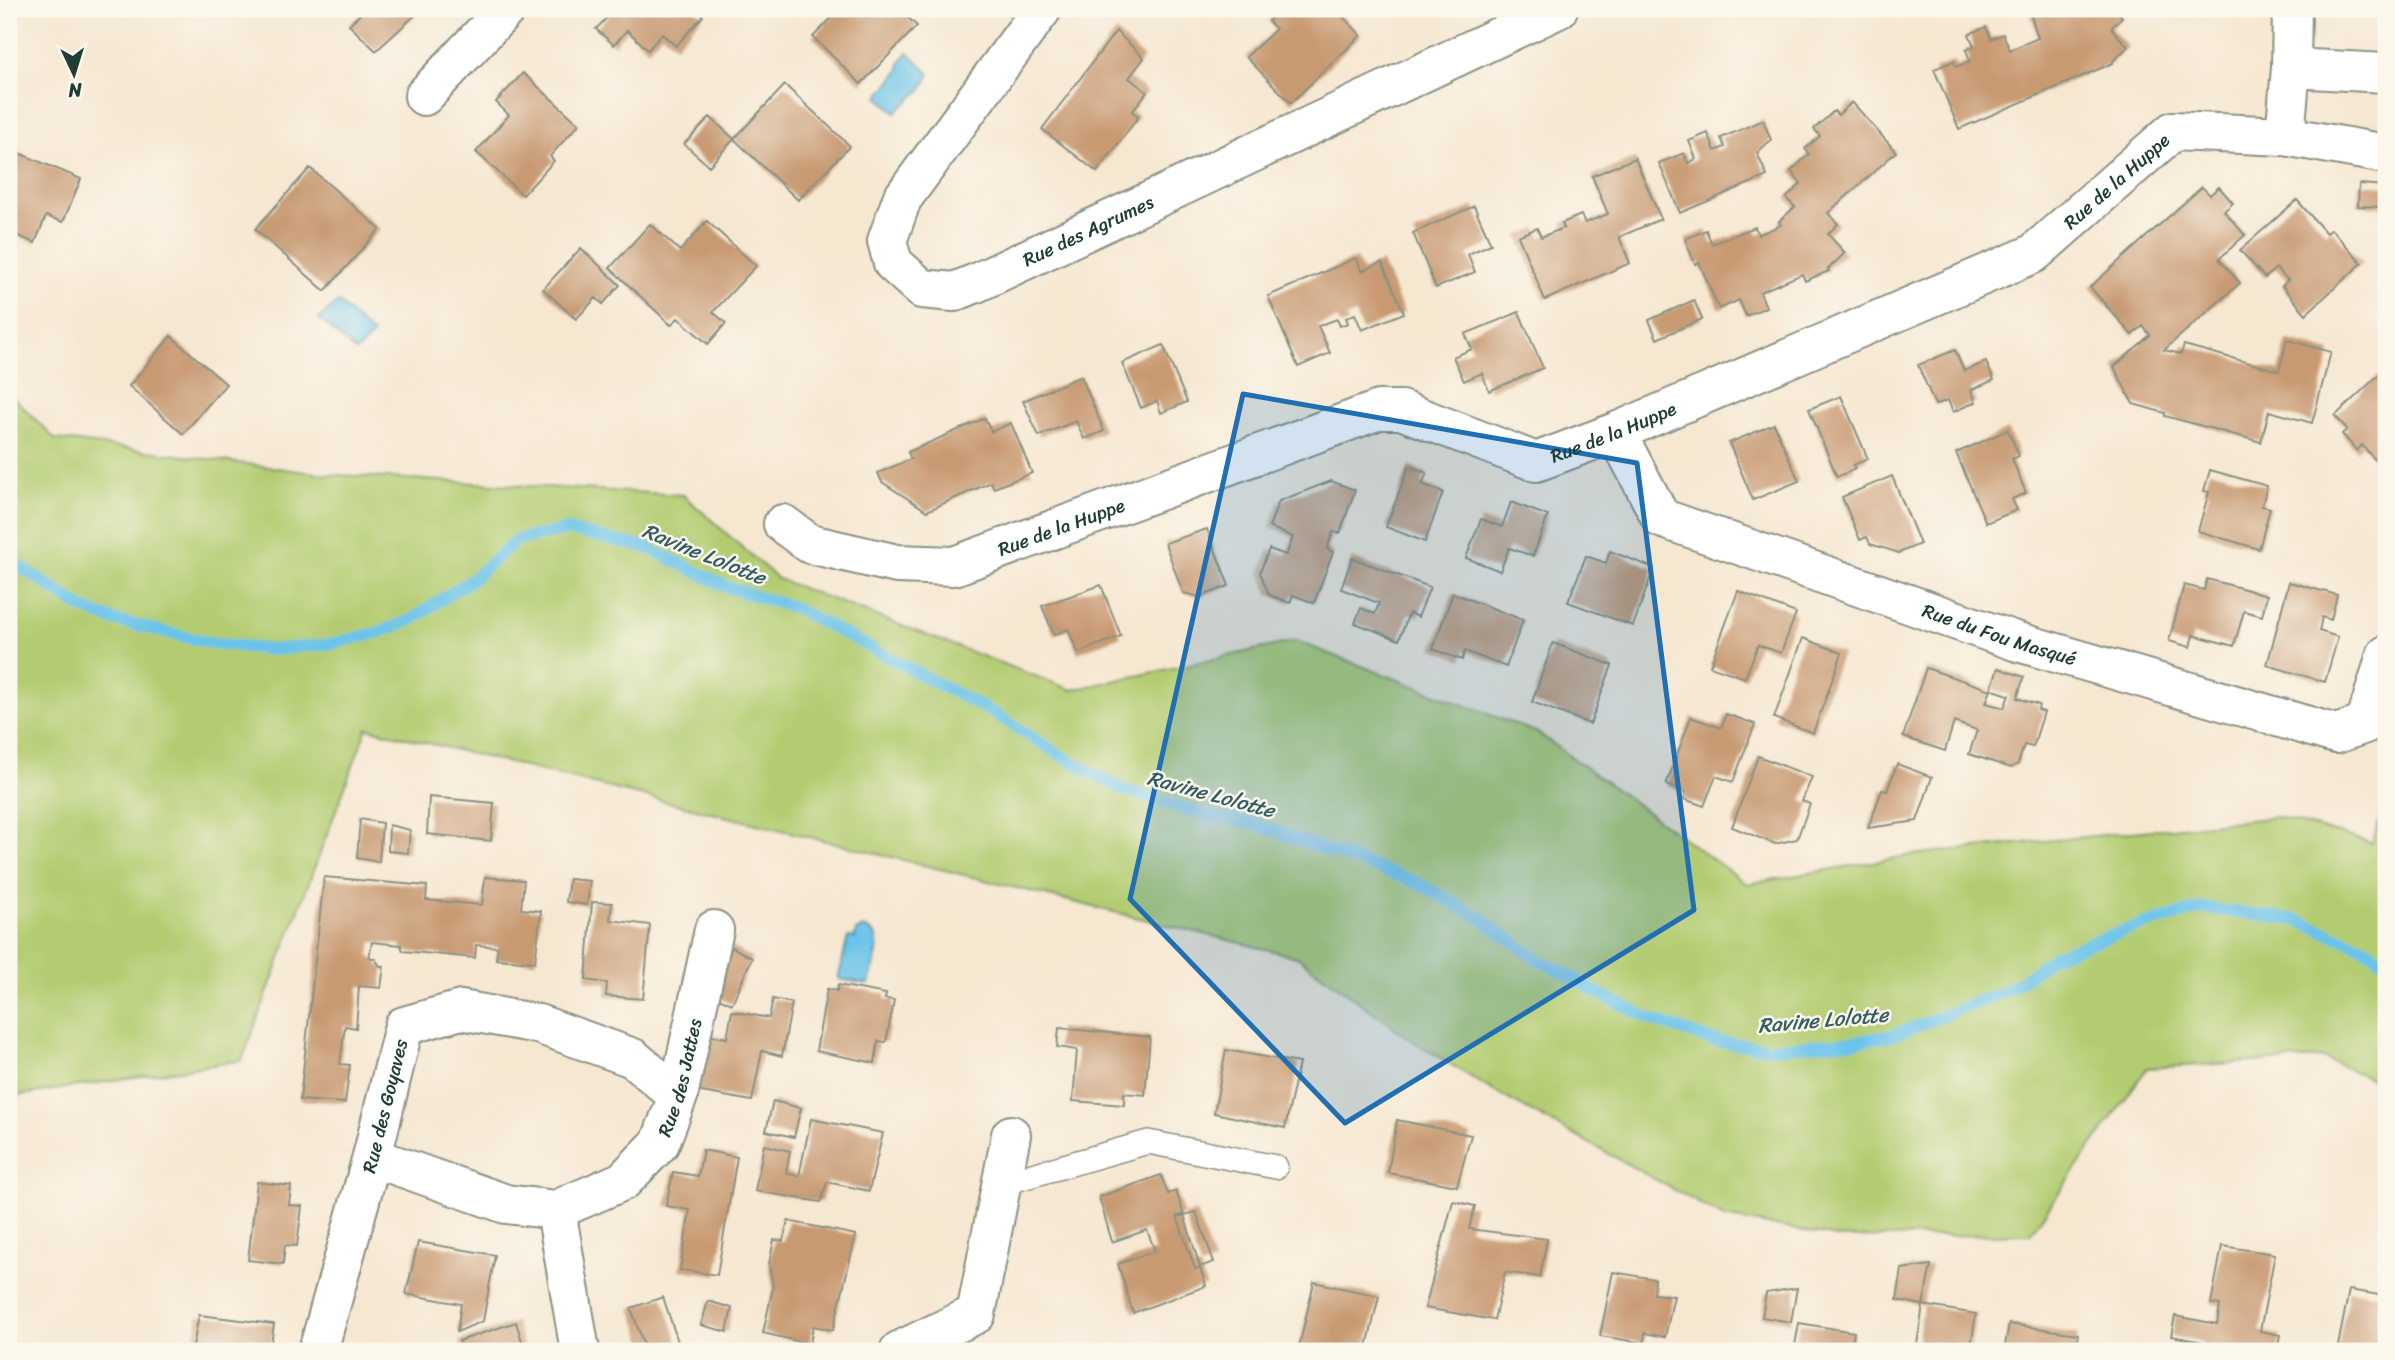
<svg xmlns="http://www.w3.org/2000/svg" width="2395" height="1360" font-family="Sriracha,sans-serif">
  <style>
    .green { fill: #b3cc71; stroke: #698452; stroke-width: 2 }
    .water { fill: #6bc3e9; stroke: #45808e; stroke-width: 2 }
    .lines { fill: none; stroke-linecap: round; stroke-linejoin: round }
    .stream { stroke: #6bc3e9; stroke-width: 12 }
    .building { fill: #c89a72 }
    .service-casing { stroke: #8a9282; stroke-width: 26 }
    .minor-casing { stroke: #8a9282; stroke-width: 42 }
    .service { stroke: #fff; stroke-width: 23 }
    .minor { stroke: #fff; stroke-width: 38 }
    .marked { fill: #1f6fb2; fill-opacity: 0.2; stroke: #1f6fb2; stroke-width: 5; stroke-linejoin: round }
    .labels { text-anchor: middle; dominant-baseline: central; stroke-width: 5; stroke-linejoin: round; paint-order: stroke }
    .street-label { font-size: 19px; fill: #1f3d34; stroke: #fbf7ec }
    .water-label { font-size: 21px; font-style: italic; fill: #325e61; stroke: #fbf7ec }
  </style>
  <rect width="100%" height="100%" fill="#fbf7ec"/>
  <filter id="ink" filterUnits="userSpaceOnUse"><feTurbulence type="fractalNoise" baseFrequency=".0143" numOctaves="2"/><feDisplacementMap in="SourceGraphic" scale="14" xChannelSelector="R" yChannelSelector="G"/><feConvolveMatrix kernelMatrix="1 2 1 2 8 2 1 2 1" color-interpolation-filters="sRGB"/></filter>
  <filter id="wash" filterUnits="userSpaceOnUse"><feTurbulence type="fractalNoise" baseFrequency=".00686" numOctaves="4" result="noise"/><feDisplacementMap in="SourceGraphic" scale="28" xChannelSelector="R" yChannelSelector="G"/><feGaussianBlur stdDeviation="1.57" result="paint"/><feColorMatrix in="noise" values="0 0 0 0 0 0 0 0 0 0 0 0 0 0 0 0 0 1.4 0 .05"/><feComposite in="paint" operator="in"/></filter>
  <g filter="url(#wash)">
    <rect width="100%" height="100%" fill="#f6e7d1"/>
    <path class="green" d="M9,393L55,439L322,474L683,495L778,579L1072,690L1296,641L1538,733L1747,884L1918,854L2278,817L2372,843L2386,800V1085L2323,1058L2147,1068L2030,1234L1842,1238L1724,1217L1490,1089L1410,1039L1297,957L367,728L242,1060L9,1097Z"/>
    <path class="water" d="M908,52L930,74L921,90L896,112L878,97L900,70V63Z
      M338,302L373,335L356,352L319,319Z
      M862,928C889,931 873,966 869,984L838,979L848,937L855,938L856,931Z"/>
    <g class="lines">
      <path class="stream" d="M9,559L82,608L113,620L207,642L271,650L331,644L380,632L411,620L471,580L517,540L567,530L648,548L729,588L795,608L995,714L1063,757L1121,789L1208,816L1252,823L1418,883L1480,918L1538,960L1571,976L1596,992L1652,1020L1713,1041L1770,1048L1852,1042L1894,1035L2003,992L2020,982L2054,956L2135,927L2203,908L2296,920L2365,948L2386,963"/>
    </g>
    <g id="blocks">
      <path class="building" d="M365,9H422L376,51L349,25Z
        M615,9H695L703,16L676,46L662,34L648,50L627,30L614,45L596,29Z
        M840,9H899L917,26L861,84L813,37Z
        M1281,9H1335L1361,35L1291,103L1246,57L1276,29L1268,21Z
        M2029,9H2114L2122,17L2111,28L2128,47L2113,61V63L1959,129L1934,69L1954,61L1956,67L1970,61L1966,50L1974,46L1969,34L1986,27L1991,39L2003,34L2010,50L2038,38Z
        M1116,31L1144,58L1129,78L1147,92L1132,112L1139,116L1097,172L1042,129Z
        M523,73L579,124L550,156L554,161L523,195L476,152L509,115L496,102Z
        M785,85L850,146L798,200L734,139Z
        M1852,102L1896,152L1828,213L1838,224L1828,234L1845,253L1828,269L1829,271L1805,281L1802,274L1760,292L1766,307L1746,316L1739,300L1719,309L1699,262L1695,264L1685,239L1706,230L1712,244L1755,227L1758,235L1781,225L1779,221L1795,207L1786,198L1801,184L1791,171L1809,154L1805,149L1820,136L1814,129L1834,111L1838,115Z
        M710,117L734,139L709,166L684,144Z
        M1763,120L1771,140L1757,153L1767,176L1680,213L1659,163L1684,153L1688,163L1696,159L1689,141L1708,133L1715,151L1725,147L1721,138Z
        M9,149L81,179L63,222L46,216L35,243L9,232Z
        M1635,158L1661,219L1619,237L1630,263L1545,300L1518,236L1537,228L1541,237L1564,228L1562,223L1581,215L1585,223L1608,214L1592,176Z
        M310,168L380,229L325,291L255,229Z
        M2359,184L2386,186V207L2358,206Z
        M2202,187L2210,195L2219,187L2233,203L2224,211L2245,235L2219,259L2240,283L2164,350L2181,354L2184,345L2279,371L2287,340L2331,352L2312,423L2269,411L2261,442L2165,416V413L2133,404L2114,367L2150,335L2143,326L2132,335L2090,287Z
        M2297,200L2326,233L2331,229L2362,263L2306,314L2282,286L2288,280L2276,268L2265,278L2240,250Z
        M1474,206L1491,244L1468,254L1475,272L1436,288L1413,233Z
        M707,221L756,266L713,312L726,323L708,344L678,318L671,325L610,268L650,224L680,251Z
        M581,248L620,285L603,304L596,298L576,319L543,289Z
        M1356,258L1362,271L1382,262L1404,313L1362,330L1355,314L1346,318L1348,323L1340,326L1337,319L1318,326L1330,353L1298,367L1268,296Z
        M1694,300L1702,319L1657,339L1649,320Z
        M1519,312L1543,368L1489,391L1482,373L1464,381L1453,357L1472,349L1465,334Z
        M171,336L226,384L183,434L129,386Z
        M1163,345L1187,402L1161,413L1157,401L1141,408L1122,363Z
        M1955,350L1964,371L1986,362L1994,380L1971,390L1976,402L1953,412L1948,400L1935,405L1918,365Z
        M2386,368V455L2378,463L2362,445L2357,451L2342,434L2347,429L2335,416Z
        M1081,376L1104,431L1084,439L1076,421L1039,436L1023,401Z
        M1841,396L1868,459L1853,465L1855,469L1837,477L1809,409Z
        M985,418L991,432L1011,423L1032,473L994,488L991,482L927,511L882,482L878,473L911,459L908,452Z
        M1774,424L1799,481L1753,500L1729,443Z
        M2008,430L2019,456L2012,459L2026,493L2012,499L2017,510L1986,523L1956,453Z
        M1409,466L1427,473L1422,484L1443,492L1425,542L1386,527Z
        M2210,470L2267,486L2262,506L2270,508L2259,549L2198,531L2209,492L2204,491Z
        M1892,476L1920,544L1899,553L1870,544L1867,537L1860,540L1842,497Z
        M1331,481L1355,490L1340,533L1333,532L1327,549L1333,552L1314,603L1293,595L1290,603L1269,595L1260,572L1269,549L1286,555L1293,537L1269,527L1279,501Z
        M1511,502L1548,516L1533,556L1509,548L1500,571L1466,558L1481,519L1502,527Z
        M1207,529L1229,586L1200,597L1183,593L1165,543Z
        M1610,551L1654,568L1633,626L1568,602L1586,556L1606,563Z
        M1352,558L1430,587L1418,617L1409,613L1399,640L1355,623L1361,608L1375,614L1379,603L1341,589Z
        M2207,579L2267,595L2262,616L2244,611L2234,646L2193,635L2190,647L2169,641L2184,585L2204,590Z
        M2289,582L2337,595L2331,620L2322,617L2319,631L2338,637L2325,682L2267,665Z
        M1101,585L1121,636L1078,653L1068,629L1054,635L1042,606Z
        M1738,591L1796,613L1781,653L1758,645L1745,678L1710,666Z
        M1453,593L1523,620L1506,667L1465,651L1462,660L1433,649Z
        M1803,638L1842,653L1813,733L1774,718Z
        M1553,643L1612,665L1590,724L1532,702Z
        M1926,668L1991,690L1986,703L2004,708L2009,695L1991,689L1998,668L2024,677L2017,698L2039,705L2038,710L2044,712L2033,747L2024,745L2018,764L2011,768L1969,754L1977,730L1954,722L1945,751L1903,737Z
        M1726,714L1755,724L1733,782L1716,776L1704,806L1684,799L1686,792L1666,785L1691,717L1721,728Z
        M1758,756L1812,777L1802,801L1810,804L1797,839L1775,844L1732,827Z
        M1897,764L1932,777L1917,821L1868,828L1882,790L1887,791Z
        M429,797L494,803L491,841L427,834Z
        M360,819L382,823L379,862L357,858Z
        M389,825L410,830L408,853L388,851Z
        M324,877L427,886L426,900L482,905L485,877L524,880L521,909L541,911L535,962L496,959L498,947L476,945L475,958L403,951L401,945L372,942L369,957L375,959L380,966H384L381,988L359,986L356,1028L345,1026L340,1064L350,1065L345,1103L300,1100Z
        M569,879L590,881L587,905L566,902Z
        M592,902L612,903L610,920L650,925L643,999L606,996L607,983L586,980Z
        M732,947L752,958L732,1004L712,995Z
        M838,985L886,994L885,999L894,1000L886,1042L878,1041L875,1063L816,1051L827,989L837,991Z
        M773,999L792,1003L782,1056L762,1051L752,1101L696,1091L708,1035L727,1038L732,1011L769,1018Z
        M1059,1028L1150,1037L1145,1095L1124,1093V1105L1073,1101L1077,1050L1057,1047Z
        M1226,1050L1299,1063L1285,1128L1214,1113Z
        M773,1101L801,1108L794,1137L766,1131Z
        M811,1119L883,1133L869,1191L827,1182L821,1202L755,1191L764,1145L790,1151L786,1173L799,1176Z
        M1397,1120L1471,1135L1457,1186L1388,1173Z
        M703,1150L737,1157L717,1275L680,1270L690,1210L666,1206L673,1172L698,1176Z
        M1161,1175L1168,1194L1176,1191L1184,1215L1177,1216L1195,1269L1200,1267L1206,1286L1133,1313L1118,1264L1155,1251L1147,1230L1112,1242L1099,1197Z
        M257,1182L291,1186L289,1205L302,1206L297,1246L285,1245L283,1264L248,1260Z
        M1453,1201L1475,1206L1469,1229L1547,1239L1540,1277L1505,1272L1494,1320L1425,1308Z
        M1196,1212L1214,1262L1200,1267L1184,1215Z
        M788,1221L856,1235L833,1330L813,1326L810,1344L763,1333L773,1287L769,1264L774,1240L783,1241Z
        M418,1242L495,1255L483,1321L457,1332L461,1304L406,1294Z
        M2222,1246L2275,1254L2260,1331L2280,1335L2277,1351H2201L2203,1342L2171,1336L2175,1316L2217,1324L2220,1305L2211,1304Z
        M1931,1265L1923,1305L1897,1300L1902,1269Z
        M1613,1272L1655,1279L1654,1294L1674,1296L1665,1337L1645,1333L1644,1343L1600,1336Z
        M1314,1282L1379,1296L1366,1351H1298Z
        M1797,1288L1791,1322L1762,1317L1766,1293Z
        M2349,1290L2386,1296V1342L2380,1341L2378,1351H2337Z
        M663,1297L681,1351H646L631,1308Z
        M708,1301L732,1308L727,1332L701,1325Z
        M1923,1305L1976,1314L1970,1351H1916Z
        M199,1315L274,1324L270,1351H192Z
        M516,1322L525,1351H462L459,1341Z
        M1799,1323L1854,1332L1851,1351H1794Z
        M2009,1324L2078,1334L2075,1351H2004Z
        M367,1346L382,1350V1351H366Z"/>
    </g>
  </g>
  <g filter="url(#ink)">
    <use href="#blocks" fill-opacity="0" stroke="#8a9282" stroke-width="2"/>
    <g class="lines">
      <g class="service-casing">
        <path id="service" d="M1001,1184L1148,1142L1276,1167"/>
      </g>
      <g class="minor-casing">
        <g id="minor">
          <path id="s1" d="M1042,9L902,199L887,241L893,263L922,289L954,292L976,283L1558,9"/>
          <path d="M2291,68L2386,73"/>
          <path d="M424,96L506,9"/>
          <path d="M2285,136L2386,154"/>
          <path id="s2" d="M1616,432L1661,518L2015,641L2336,734L2365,724L2386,655"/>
          <path id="s3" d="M783,524L810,544L897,564L954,566L1379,410H1401L1536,462L1616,432L2033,254L2173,131L2285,136L2291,68L2292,9"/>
          <path id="s4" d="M372,1157L506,1204L556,1210L623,1181L660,1143L678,1096L714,930"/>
          <path d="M556,1210L580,1351"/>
          <path id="s5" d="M318,1351L372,1157L404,1026L461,1010L538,1024L633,1058L678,1096"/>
          <path d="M899,1351L976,1314L1011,1135"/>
        </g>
      </g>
      <use href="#service" class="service"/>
      <use href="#minor" class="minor"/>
    </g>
  </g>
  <path class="marked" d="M1243,394L1637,463L1694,910L1345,1123L1130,899Z"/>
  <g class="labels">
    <g class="street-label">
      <text stroke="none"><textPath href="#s3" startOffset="1449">Rue de la Huppe</textPath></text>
      <text stroke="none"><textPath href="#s1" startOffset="522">Rue des Agrumes</textPath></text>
      <text stroke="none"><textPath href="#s3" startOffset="882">Rue de la Huppe</textPath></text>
      <text stroke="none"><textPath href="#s3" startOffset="294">Rue de la Huppe</textPath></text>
      <text stroke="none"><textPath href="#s2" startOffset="455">Rue du Fou Masqué</textPath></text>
      <text stroke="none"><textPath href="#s4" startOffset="387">Rue des Jattes</textPath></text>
      <text stroke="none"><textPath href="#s5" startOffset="254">Rue des Goyaves</textPath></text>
    </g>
    <g class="water-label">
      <text transform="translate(704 554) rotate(22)">Ravine Lolotte</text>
      <text transform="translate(1211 794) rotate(15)">Ravine Lolotte</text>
      <text transform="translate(1823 1020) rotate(-5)">Ravine Lolotte</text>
    </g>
  </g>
  <rect width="2395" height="1360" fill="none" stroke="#fbf7ec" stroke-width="35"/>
  <g transform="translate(74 74) rotate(176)" stroke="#fbf7ec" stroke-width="5" paint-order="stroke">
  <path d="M0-5L12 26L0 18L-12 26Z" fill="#1f3d34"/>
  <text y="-10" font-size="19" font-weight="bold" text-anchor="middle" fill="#1f3d34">N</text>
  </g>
</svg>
